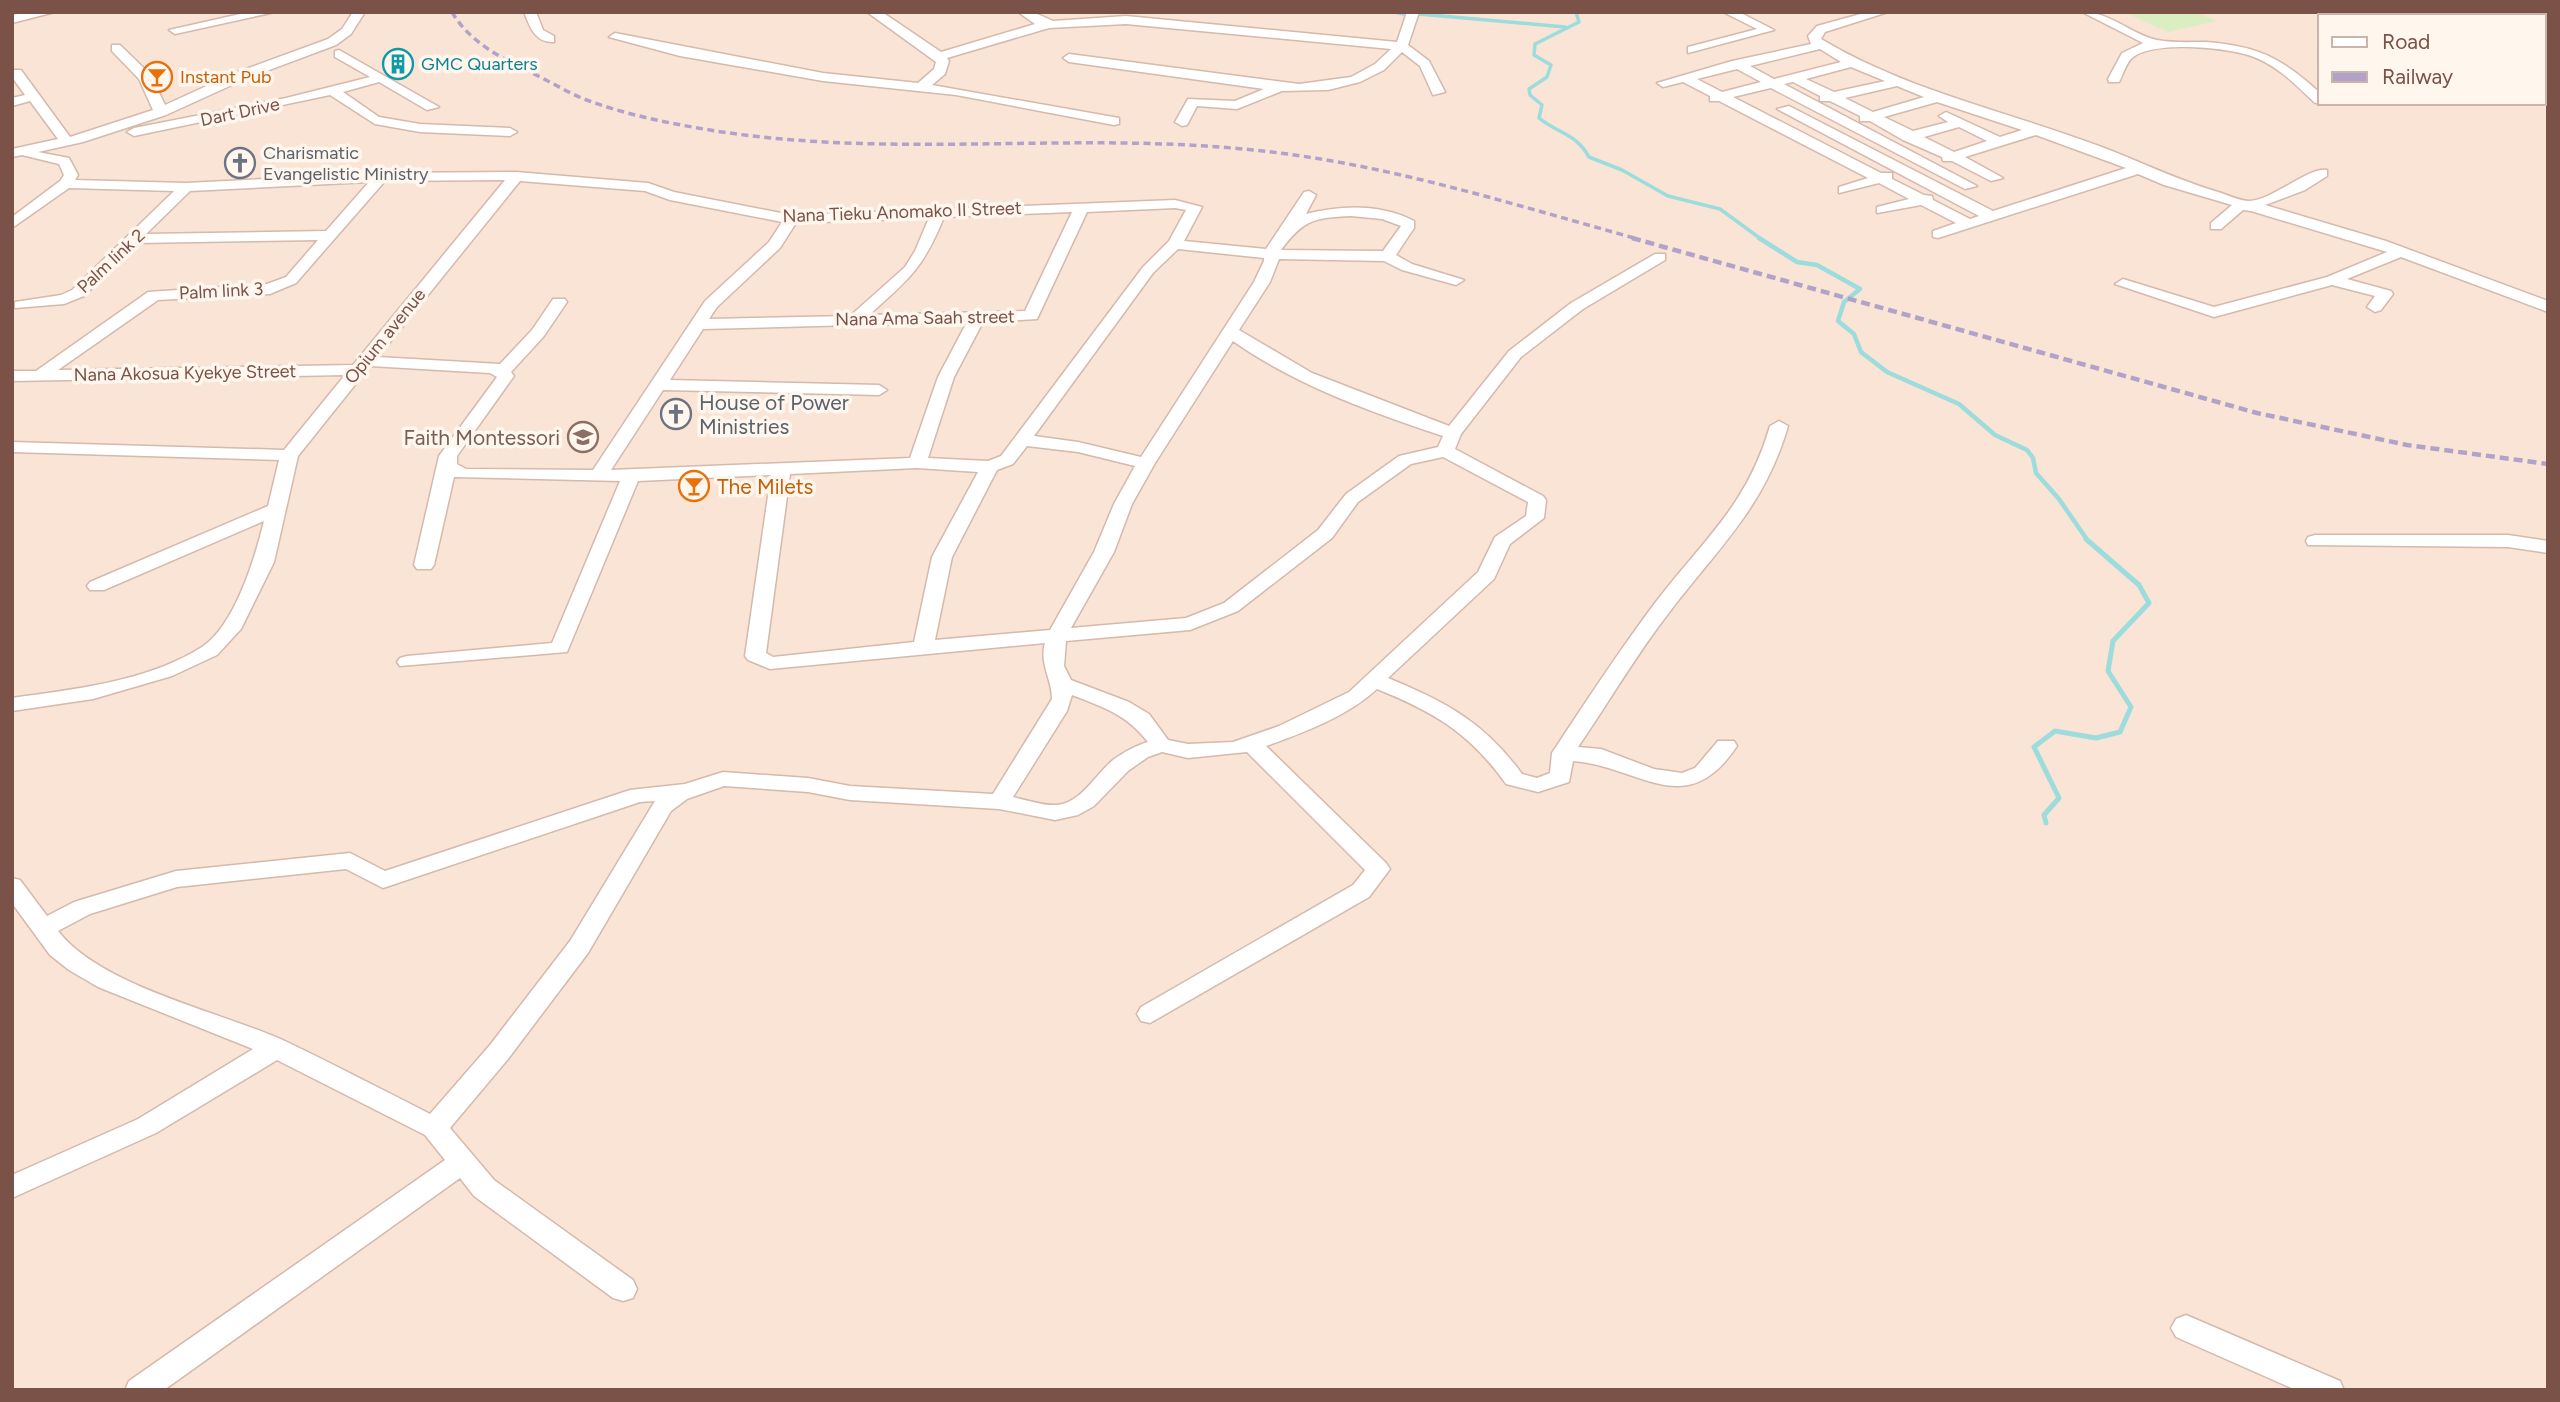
<svg xmlns="http://www.w3.org/2000/svg" width="2560" height="1402" font-family="Figtree,sans-serif">
  <style>
    .residential { fill: #f9e4d6; fill-rule: evenodd }
    .green { fill: #daeec2 }
    .lines { fill: none; stroke-linecap: round; stroke-linejoin: round }
    .stream-far2 { stroke: #9cdcdd; stroke-width: 3.5 }
    .stream-far1 { stroke: #9cdcdd; stroke-width: 4.5 }
    .stream { stroke: #9cdcdd; stroke-width: 5 }
    .minor-casing { stroke: #d4b9ac; stroke-width: 3 }
    .minor { fill: #fff; fill-rule: evenodd }
    .rail-far1 { stroke: #b2a2ca; stroke-width: 3.5; stroke-dasharray: 7 4.5; stroke-linecap: butt }
    .rail { stroke: #b2a2ca; stroke-width: 4.5; stroke-dasharray: 9 5; stroke-linecap: butt }
    .labels { text-anchor: middle; dominant-baseline: central; stroke-width: 7; stroke-linejoin: round; paint-order: stroke }
    .far-culture-label { font-size: 18px; fill: #0d838f; stroke: #fff6ee; text-anchor: start }
    .far-food-label { font-size: 18px; fill: #c56008; stroke: #fff6ee; text-anchor: start }
    .far-street-label { font-size: 18px; fill: #7a5247; stroke: #fff6ee }
    .far-worship-label { font-size: 18px; fill: #5b616d; stroke: #fff6ee; text-anchor: start }
    .worship-label { font-size: 21px; fill: #5b616d; stroke: #fff6ee; text-anchor: start }
    .education-label { font-size: 21px; fill: #785e54; stroke: #fff6ee; text-anchor: end }
    .food-label { font-size: 21px; fill: #c56008; stroke: #fff6ee; text-anchor: start }
  </style>
  <rect width="100%" height="100%" fill="#fef1e5"/>
  <path class="residential" d="M12,12H2548V1390H12ZM2320,16H2544V103H2320Z"/>
  <path class="green" d="M2124,12H2195L2217,21L2168,32Z"/>
  <g class="lines">
    <path class="stream-far2" d="M1395,12L1403,14
      M1576,12L1579,22L1535,44L1534,55L1551,65L1547,77L1529,89L1530,95L1542,105L1539,118C1557,133 1577,134 1589,157L1622,170L1668,196L1720,209L1761,239
      M1419,14L1565,27"/>
    <path class="stream-far1" d="M1759,238L1797,262L1817,265L1860,289L1844,302L1838,321L1854,334L1861,352L1887,372L1959,404L1995,435L2027,450L2033,458L2036,473L2059,499L2088,541"/>
    <path class="stream" d="M2046,823L2044,815L2059,798L2034,747L2055,731L2096,738L2120,732L2131,707L2108,671L2113,641L2149,603L2139,585L2086,539"/>
    <g class="minor-casing">
      <path id="minor" d="M29,12H55L12,23V15Z
        M249,12H275L175,34L169,30Z
        M353,12H365L351,34L336,45L245,79L166,115L83,142L38,152L69,158L78,175L75,180L186,183L381,173L516,172L648,183L674,192L791,215L1175,200L1202,207L1184,241L1266,249L1304,192L1309,191L1316,195L1306,214C1342,205 1381,204 1414,221V228L1396,255L1412,264L1464,280L1456,285L1402,270L1384,261L1279,259L1270,282L1239,330L1312,373L1449,426L1509,351L1571,303L1655,254H1665V260L1583,309L1521,357L1461,434L1455,449L1543,496L1546,500L1544,518L1510,544L1494,579L1388,678C1446,702 1484,722 1522,774L1537,778L1550,773L1552,753C1585,703 1619,651 1655,603C1703,540 1747,506 1770,426L1779,421L1788,426C1765,506 1720,546 1671,610C1637,653 1609,702 1578,747L1601,749L1654,769L1682,773L1695,768L1718,741H1734L1737,746C1686,823 1640,766 1573,761L1569,782L1538,792L1506,784C1470,733 1434,712 1377,689C1348,716 1303,733 1266,746L1386,863L1390,869L1369,897L1150,1023L1141,1021L1137,1014L1141,1007L1353,885L1365,870L1247,752L1188,758L1162,752L1148,757L1128,771L1094,806L1078,815L1055,820L999,809L850,800L808,792L724,786L687,799L671,811L588,953L508,1059L450,1128L494,1180L633,1280L637,1289L633,1298L623,1301L613,1298L474,1196L460,1178L164,1390H125L129,1381L445,1160L425,1135L277,1060L156,1133L12,1198V1175L138,1119L253,1049L98,987L69,970L50,955L12,903V878L20,880L47,916L74,902L176,871L350,853L385,871L630,790L685,784L723,772L808,778L850,786L993,794L1052,699C1052,679 1039,663 1045,643L770,669L748,660L745,656L771,475L638,481L567,652L400,666L397,662L400,658L407,656L552,643L620,481L454,477L434,565L431,569H417L414,565L439,456L497,377L490,373L370,366L298,456L274,562L241,629L217,655L172,676L93,699L12,711V698C74,689 147,682 202,647C235,625 255,558 264,521L104,590H90L87,586L90,582L268,506L279,460L12,452V442L284,450L345,375L12,381V371H36L148,292L267,284L286,277L318,240L137,243L84,296L64,304L15,308V302L61,295L72,290L174,191L69,188L12,228V217L60,181L64,175L59,164L22,155L12,157V149L58,139L30,101L12,106V98L25,95L12,77V70H21L70,137L153,110L139,79L112,51V45H120L150,74L165,105L235,73L328,39L342,29ZM505,180L353,365L58,370L158,300L270,294L296,283L385,181ZM520,181L645,191L670,200L782,222L769,242L705,301L593,470L466,469L457,464V456L514,376L511,372L544,336L567,302L565,299H553L532,330L500,364L378,357ZM369,182L326,231L146,234L190,191ZM1175,208L1186,210L1169,241L1143,267L1001,456L988,461L928,458L954,377L983,322L1037,319L1087,212ZM1072,212L1025,311L869,315C909,279 923,269 944,217ZM1351,216L1382,219L1401,226L1383,251L1281,250C1304,219 1314,218 1351,216ZM929,218L915,251L905,267L850,316L709,319L717,307L780,248L796,223ZM1178,249L1264,258V261L1254,282L1141,457L1078,442L1034,436L1153,273ZM967,322L938,377L910,458L611,470L663,390L879,395L887,390L879,385L670,380L703,329ZM1233,341C1295,385 1371,412 1443,436L1438,447L1399,456L1346,494L1318,530L1224,603L1186,618L1071,628L1114,552L1132,504L1155,463ZM1027,446L1078,452L1135,466L1114,504L1094,552L1050,630L935,640L952,557L997,470L1013,464ZM1443,457L1528,502L1526,516L1495,537L1478,572L1349,692L1279,726L1233,742L1188,744L1168,740L1149,714L1129,702L1071,680L1064,666L1066,641L1190,630L1238,611L1332,538L1358,502L1411,464ZM917,468L978,472L932,557L914,642L773,657L766,653L790,474ZM1072,695C1105,708 1126,714 1148,742C1135,746 1124,752 1113,760C1096,774 1081,803 1057,805C1043,806 1027,800 1013,797L1067,711ZM655,801L570,941L490,1045L430,1114C383,1090 335,1065 287,1042C222,1012 101,987 58,931L90,914L177,887L346,869L383,888L640,802Z
        M524,12H536L543,30L554,36V42C535,43 530,27 524,12Z
        M867,12H882L941,52L1035,24L1018,12H1033L1053,21L1126,16L1397,42L1407,12H1419L1408,45L1429,61L1445,92L1433,95L1420,66L1402,52L1384,70L1360,82L1328,90L1282,91L1237,109L1197,106L1187,125L1182,126L1175,122L1188,99L1235,101L1264,89L1069,62L1063,58L1069,54L1299,84L1351,77L1375,64L1391,49L1126,24L1049,28L947,58L949,61L945,74L932,85L1119,118V124L1114,125L956,95L823,81L680,56L609,37L615,33L823,73L918,83L934,69L936,62Z
        M1723,12H1739L1774,30L1688,53V47L1757,29Z
        M1868,12H1888L1825,32L1821,39C1908,91 2006,111 2099,146C2139,161 2177,180 2218,192C2228,195 2240,201 2249,201C2272,201 2309,166 2327,170V176L2305,190L2265,205L2386,241L2548,301V312L2401,257L2347,279L2391,291L2393,294L2381,310L2375,312L2367,307L2375,296L2332,285L2214,317L2115,284L2123,279L2214,307L2327,277L2387,252L2251,211L2243,210L2221,229H2211V223L2232,205L2164,185L2138,174L1938,238L1933,237V231L1956,223L1921,205L1877,213V207L1909,199L1879,183L1839,193V187L1868,178L1719,101H1710V96L1683,82L1663,87L1657,83L1732,61L1811,44L1808,36L1817,26ZM1820,49L1841,62L1774,79L1750,66ZM1851,67L1885,81L1834,92L1806,79ZM1737,69L1761,82L1722,92L1697,79ZM1793,82L1820,96V101H1830L1860,116V121H1870L1903,140L1942,157L1943,161H1952L1991,181L2003,178L1965,157L2036,135L2126,168L1993,211L1789,106L1777,109L1979,216L1970,219L1933,200L1932,196L1924,195L1892,179V173H1881L1733,97L1771,88L1965,189L1977,186L1784,84ZM1897,86L1924,97L1873,112L1845,98ZM1937,102L2022,130L2000,137L1946,112L1939,116L1948,122L1913,131L1884,117ZM1959,127L1987,141L1954,152L1924,137Z
        M2082,12C2111,12 2130,34 2157,40C2173,43 2190,42 2206,42C2258,46 2282,58 2320,93V103H2323H2315C2296,85 2279,67 2254,57C2230,47 2152,40 2132,58C2126,63 2123,75 2119,82H2109L2108,79L2122,53L2143,43Z
        M2430,12H2447L2452,16H2435Z
        M339,50L439,107L427,110L379,82L343,92L379,117L420,124L510,128L517,132L510,136L420,132L375,124L330,95L134,136L127,132L134,128L286,98L370,77L335,57V51Z
        M2548,50V59L2544,60V51Z
        M2315,535H2508L2548,541V553L2508,547L2308,545L2306,541L2308,537Z
        M2186,1315L2340,1381L2344,1390H2296L2176,1337L2171,1328L2176,1319Z"/>
    </g>
    <use href="#minor" class="minor"/>
    <path class="rail-far1" d="M452,12C470,43 503,59 534,74C551,82 567,92 584,99C626,115 672,124 716,131C894,159 1075,131 1253,150C1385,163 1511,204 1638,239"/>
    <path class="rail" d="M1632,238L2257,413L2407,445L2548,464"/>
  </g>
  <defs>
    <g id="building-ring" transform="scale(1.575)"><circle r="9.5" fill="#fff6ee" stroke="#0f9aa8" stroke-width="1.5"/><path d="M-4-6H4V6H1V3H-1V6H-4ZM-2.5-4.3h1.7v1.8h-1.7ZM.8-4.3h1.7v1.8H.8ZM-2.5-1h1.7V.8h-1.7ZM.8-1h1.7V.8H.8Z" fill="#0f9aa8"/></g>
    <g id="bar-ring" transform="scale(1.575)"><circle r="9.5" fill="#fff6ee" stroke="#e8710a" stroke-width="1.5"/><path d="M-6-5H6L.8 .8V4.5H3.5V6h-7V4.5H-.8V.8Z" fill="#e8710a"/></g>
    <g id="church-ring" transform="scale(1.575)"><circle r="9.5" fill="#fff6ee" stroke="#6b7280" stroke-width="1.5"/><path d="M-1.2-6h2.4v3.5h3.3v2.4h-3.3V6h-2.4V-.1h-3.3v-2.4h3.3Z" fill="#6b7280"/></g>
    <g id="school-ring" transform="scale(1.575)"><circle r="9.5" fill="#fff6ee" stroke="#8d6e63" stroke-width="1.5"/><path d="M0-5L7-2L0 1L-7-2ZM-4 1L0 2.5L4 1V4Q0 6-4 4Z" fill="#8d6e63"/></g>
  </defs>
  <g fill-rule="evenodd">
    <use href="#building-ring" x="398" y="64"/>
    <use href="#bar-ring" x="157" y="77"/>
    <use href="#church-ring" x="240" y="163"/>
    <use href="#church-ring" x="676" y="414"/>
    <use href="#school-ring" x="583" y="437"/>
    <use href="#bar-ring" x="694" y="486"/>
  </g>
  <g class="labels">
    <g class="far-culture-label">
      <text x="421" y="64">GMC Quarters</text>
    </g>
    <g class="far-food-label">
      <text x="180" y="77">Instant Pub</text>
    </g>
    <g class="far-street-label">
      <text transform="translate(240 112) rotate(-12)">Dart Drive</text>
      <text transform="translate(902 212) rotate(-2)">Nana Tieku Anomako II Street</text>
      <text transform="translate(111 261) rotate(-43)">Palm link 2</text>
      <text transform="translate(221 291) rotate(-3)">Palm link 3</text>
      <text transform="translate(925 318) rotate(-1)">Nana Ama Saah street</text>
      <text transform="translate(385 336) rotate(-51)">Opium avenue</text>
      <text transform="translate(185 373) rotate(-1)">Nana Akosua Kyekye Street</text>
    </g>
    <g class="far-worship-label">
      <text x="263" y="153">Charismatic<tspan x="263" dy="21">Evangelistic Ministry</tspan></text>
    </g>
    <g class="worship-label">
      <text x="699" y="402">House of Power<tspan x="699" dy="24">Ministries</tspan></text>
    </g>
    <g class="education-label">
      <text x="560" y="437">Faith Montessori</text>
    </g>
    <g class="food-label">
      <text x="717" y="486">The Milets</text>
    </g>
  </g>
  <rect width="2560" height="1402" fill="none" stroke="#7a5247" stroke-width="28"/>
  <rect x="2318" y="14" width="228" height="91" fill="#fff6ee" stroke="#cab4ab" stroke-width="2"/>
  <rect x="2332" y="37" width="35" height="10" fill="#ffffff" stroke="#cab4ab" stroke-width="2"/>
  <text x="2382" y="49" font-size="21" fill="#7a5247">Road</text>
  <rect x="2332" y="72" width="35" height="10" fill="#b2a2ca" stroke="#cab4ab" stroke-width="2"/>
  <text x="2382" y="84" font-size="21" fill="#7a5247">Railway</text>
</svg>
